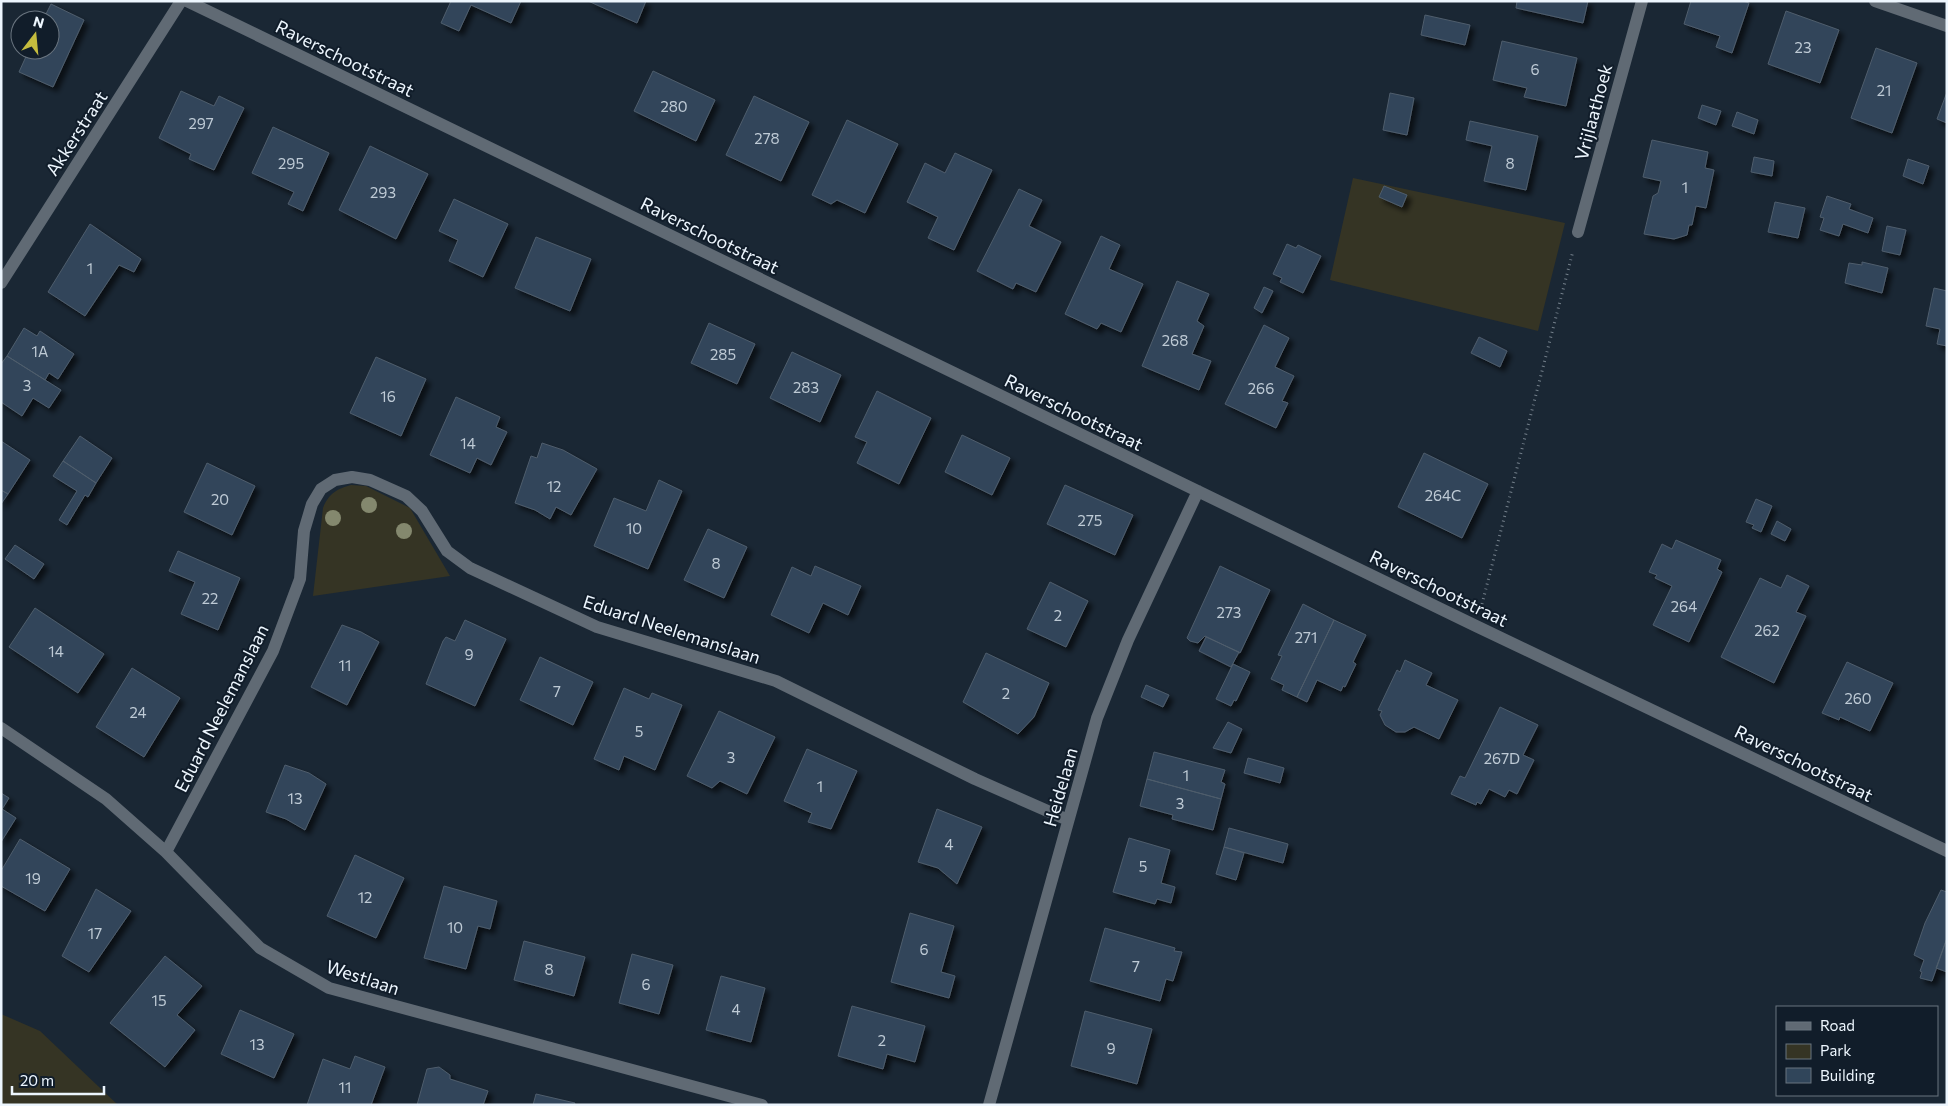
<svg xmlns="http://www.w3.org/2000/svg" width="1948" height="1106" font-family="Commissioner,sans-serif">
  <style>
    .green { fill: #353424 }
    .building { fill: #30455a; stroke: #4f5d6c; filter: url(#shadow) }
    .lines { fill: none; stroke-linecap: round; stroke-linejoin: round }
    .path { stroke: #737f8a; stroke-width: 3; stroke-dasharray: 1 4; stroke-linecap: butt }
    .minor { stroke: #606a74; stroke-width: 12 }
    .tree { fill: #84886e }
    .labels { text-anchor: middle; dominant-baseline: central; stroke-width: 4; stroke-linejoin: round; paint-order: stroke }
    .number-label { font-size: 15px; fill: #becad5 }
    .street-label { font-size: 18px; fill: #edf6fe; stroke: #111d2a }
  </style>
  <defs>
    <filter id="shadow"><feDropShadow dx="4.5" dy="4.5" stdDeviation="2.5" flood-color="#0009"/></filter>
  </defs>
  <rect width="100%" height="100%" fill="#1a2734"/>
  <path class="green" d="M1353,178L1565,223L1538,331L1330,280Z
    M351,485L366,486L410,508L450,576L313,596L323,508C329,493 337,489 351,485Z
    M1,1014L40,1031L118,1105H1Z"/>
  <path class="building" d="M451,1H521L511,23L471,5L459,31L441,23Z
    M588,1H646L637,23Z
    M1517,1H1588L1583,23L1516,8Z
    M1691,1H1743L1749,3L1732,53L1716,47L1720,36L1684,24Z
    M51,4L84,20L53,87L19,72L29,50H50V20H43Z
    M1786,11L1839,30L1820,83L1768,64Z
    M1425,15L1470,25L1465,45L1421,35Z
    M1502,41L1577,58L1566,106L1524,97L1527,88L1493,80Z
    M1876,48L1917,63L1892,133L1851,118Z
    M653,71L715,100L696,141L634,111Z
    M181,91L214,106L219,96L244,108L214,170L189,159L191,154L159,138Z
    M1947,92V123L1937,119Z
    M1390,93L1414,98L1407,135L1383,130Z
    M754,96L809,122L781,181L726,155Z
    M1702,105L1721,111L1716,125L1698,118Z
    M1737,112L1758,120L1754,134L1732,126Z
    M847,120L898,144L865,213L837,200L831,204L812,195Z
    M1470,121L1538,136L1526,190L1484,181L1492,146L1466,140Z
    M273,127L329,153L303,211L288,204L294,192L252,173Z
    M1652,140L1708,152L1705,168L1714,170L1706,208L1696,206L1692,225H1689L1687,235L1674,239L1644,234L1653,196L1658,193L1661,181L1643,177Z
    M370,146L428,174L396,239L339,210Z
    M955,153L992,170L954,250L928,238L938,217L907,202L925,163L945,173Z
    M1754,157L1774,161L1772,176L1751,172Z
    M1908,159L1929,166L1923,184L1903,176Z
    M1384,186L1407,195L1402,207L1379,197Z
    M1019,189L1042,200L1029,226L1061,242L1036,292L1016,283L1013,289L977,271Z
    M1827,196L1851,204L1849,209L1873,218L1868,233L1843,224L1839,236L1820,230L1824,218L1820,217Z
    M454,199L508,224L483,277L449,261L458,240L439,231Z
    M1775,202L1805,208L1798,238L1768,232Z
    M90,224L141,259L134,272L119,265L85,316L48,292Z
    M1887,226L1906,230L1900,255L1882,251Z
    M1101,236L1120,245L1109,269L1143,284L1121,332L1101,323L1097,329L1065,314Z
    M536,237L591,259L570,311L515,288Z
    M1287,244L1296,248L1298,245L1321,256L1303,293L1280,282L1282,278L1273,274Z
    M1862,262L1888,268L1882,293L1845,283L1849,263L1862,265Z
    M1177,281L1209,294L1197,321L1204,326L1192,354L1211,361L1199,390L1142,366Z
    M1264,287L1273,291L1262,313L1254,308Z
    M1934,288L1947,291V346L1937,344L1940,329L1926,326Z
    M709,323L755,344L737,384L691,363Z
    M1264,325L1289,338L1275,367L1294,376L1282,401L1288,403L1276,428L1225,404Z
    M24,328L37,336L40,331L74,354L58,379L49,373L45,380L7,356Z
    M1479,337L1507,351L1500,367L1471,353Z
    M792,352L841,375L820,422L770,398Z
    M7,356L61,390L49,408L33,398L22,416L1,402V364Z
    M376,357L426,379L401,436L350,413Z
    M877,391L931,418L899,484L857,463L867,442L855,437Z
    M456,397L500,417L496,427L507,432L491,465L477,458L470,473L430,455Z
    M962,435L1010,458L992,495L945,472Z
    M80,436L112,458L96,483L63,461Z
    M1,441L30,460L8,494L1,490Z
    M542,443L563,450L597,469L571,515L556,507L550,519L535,510L515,503L531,456L537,458Z
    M1424,453L1488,484L1462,538L1398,507Z
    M63,461L96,483L88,497L85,495L67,525L59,520L77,491L53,476Z
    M207,463L255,486L232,535L184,512Z
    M659,480L682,491L648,569L594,546L614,498L646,511Z
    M1065,485L1133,515L1115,555L1047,524Z
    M1,490L8,494L1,504Z
    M1756,499L1772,506L1761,532L1752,528L1754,525L1746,522Z
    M1777,521L1791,529L1785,541L1771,534Z
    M708,529L747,547L724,598L684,580Z
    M1676,540L1721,560L1717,569L1722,572L1689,642L1653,625L1672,586L1655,578L1657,575L1649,572L1662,544L1672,549Z
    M15,545L44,564L34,579L5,559Z
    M178,551L240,578L218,630L181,614L195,582L169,571Z
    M815,566L861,586L848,615L823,603L809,633L771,615L792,567L811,576Z
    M1220,566L1270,590L1240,653L1205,636L1198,643L1190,641L1187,638Z
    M1787,575L1809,586L1796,612L1806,616L1774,683L1721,657L1760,578L1781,588Z
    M1050,582L1088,601L1066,647L1027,629Z
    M1303,604L1334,620L1297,697L1282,690L1284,685L1271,679L1282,656L1278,655Z
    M35,608L104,654L78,693L9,647Z
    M465,620L506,639L475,706L426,684L443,641L446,637L455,641Z
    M1334,620L1366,635L1353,662L1356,664L1345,687L1343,686L1341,691L1317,680L1307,702L1297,697Z
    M342,625L361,632L379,642L347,705L311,687Z
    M1206,637L1239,652L1231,667L1199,651Z
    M986,653L1049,683L1034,717L1018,734L963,702Z
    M540,657L593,682L573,725L520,700Z
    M1405,660L1432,673L1426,685L1458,700L1439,739L1414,727L1405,732H1396L1385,725L1380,715L1382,711L1378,710L1397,670L1400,672Z
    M1847,662L1893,683L1870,731L1840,717L1839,720L1822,713Z
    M1233,664L1250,672L1236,701L1234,700L1231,706L1216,699Z
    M132,668L180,698L144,757L96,727Z
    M1146,685L1169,695L1163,707L1141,697Z
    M624,688L649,699L652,693L682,705L655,770L624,756L619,770L594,759Z
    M1500,707L1538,725L1523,755L1534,760L1517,794L1509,790L1505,797L1489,789L1481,804L1477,802L1476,805L1451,794L1460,776L1465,778Z
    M719,711L775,737L747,794L720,781L712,788L687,776Z
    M1228,722L1242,729L1231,753L1213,748Z
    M807,749L857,771L831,829L808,822L812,813L784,801Z
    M1154,752L1225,770L1221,782L1225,784L1221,799L1147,779Z
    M1248,758L1284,768L1280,783L1244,773Z
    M285,765L309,773L326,784L305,830L286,819L266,812Z
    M1147,779L1221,799L1213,830L1172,819L1173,815L1140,806Z
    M1,793L9,798L1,811Z
    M2,809L16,818L1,842V811Z
    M937,809L982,827L957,884L938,868L918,862Z
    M1229,828L1288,844L1283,863L1224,847Z
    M1129,838L1170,850L1161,883L1175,887L1171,903L1157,899L1155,904L1113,892Z
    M20,839L70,869L45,911L1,886V871Z
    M1224,847L1244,853L1236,880L1216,874Z
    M355,855L404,878L376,938L327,916Z
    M444,886L497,901L490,929L478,926L466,969L424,958Z
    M96,889L131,911L89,972L62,956Z
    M1941,890L1947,892V938L1932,981L1920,978L1922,972L1920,971L1924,960L1914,955L1925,923Z
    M910,913L954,926L941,972L955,976L949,998L891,982Z
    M1105,928L1175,948L1174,951L1182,952L1173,981L1166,979L1160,1001L1090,981Z
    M1947,938V972L1936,968Z
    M524,941L585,957L574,996L514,980Z
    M632,954L673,965L659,1014L619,1003Z
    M165,956L202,986L177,1015L195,1030L165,1067L110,1023Z
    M721,976L765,988L751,1042L706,1030Z
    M852,1006L925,1026L915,1062L887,1054L883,1069L838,1056Z
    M240,1010L294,1034L274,1078L221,1054Z
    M1085,1011L1152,1029L1137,1084L1071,1066Z
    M355,1056L385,1067L371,1105H307L323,1059L350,1069Z
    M439,1067L450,1075V1079L488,1091L483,1105H417L427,1069Z
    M536,1094L575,1103L574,1105H533Z"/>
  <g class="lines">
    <path class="path" d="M1482,604L1573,251"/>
    <path class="minor" d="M187,1L1476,626L1947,851
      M1875,1L1947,26
      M1578,232L1642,1
      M1,283L181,1
      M1,728L106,799L166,852L260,948L329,988L762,1105
      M166,852L273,651L300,579L304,531L312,504L321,489L335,480L352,477L370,480L406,496L422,511L447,551L470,568L597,627L776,681L975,779L1068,820
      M989,1105L1097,718L1128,640L1198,491"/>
  </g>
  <g class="tree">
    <circle cx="369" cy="505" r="8"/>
    <circle cx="333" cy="518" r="8"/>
    <circle cx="404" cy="531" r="8"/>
  </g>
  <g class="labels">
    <g class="number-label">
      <text x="1803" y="47">23</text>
      <text x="1535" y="69">6</text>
      <text x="1884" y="90">21</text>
      <text x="674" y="106">280</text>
      <text x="201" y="123">297</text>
      <text x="767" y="138">278</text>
      <text x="291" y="163">295</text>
      <text x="1510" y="163">8</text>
      <text x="1685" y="187">1</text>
      <text x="383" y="192">293</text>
      <text x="90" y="268">1</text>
      <text x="1175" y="340">268</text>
      <text x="40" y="351">1A</text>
      <text x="723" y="354">285</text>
      <text x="27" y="385">3</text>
      <text x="806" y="387">283</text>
      <text x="1261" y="388">266</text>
      <text x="388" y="396">16</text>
      <text x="468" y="443">14</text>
      <text x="554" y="486">12</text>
      <text x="1443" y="495">264C</text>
      <text x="220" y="499">20</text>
      <text x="1090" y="520">275</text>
      <text x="634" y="528">10</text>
      <text x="716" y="563">8</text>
      <text x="210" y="598">22</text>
      <text x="1684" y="606">264</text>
      <text x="1229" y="612">273</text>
      <text x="1058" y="615">2</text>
      <text x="1767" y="630">262</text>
      <text x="1306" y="637">271</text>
      <text x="56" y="651">14</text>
      <text x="469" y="654">9</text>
      <text x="345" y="665">11</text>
      <text x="557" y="691">7</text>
      <text x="1006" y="693">2</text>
      <text x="1858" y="698">260</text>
      <text x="138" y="712">24</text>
      <text x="639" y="731">5</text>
      <text x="731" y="757">3</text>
      <text x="1502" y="758">267D</text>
      <text x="1186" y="775">1</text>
      <text x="820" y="786">1</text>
      <text x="295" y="798">13</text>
      <text x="1180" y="803">3</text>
      <text x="949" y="844">4</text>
      <text x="1143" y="866">5</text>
      <text x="33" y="878">19</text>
      <text x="365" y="897">12</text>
      <text x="455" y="927">10</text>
      <text x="95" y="933">17</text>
      <text x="924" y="949">6</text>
      <text x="1136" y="966">7</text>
      <text x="549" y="969">8</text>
      <text x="646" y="984">6</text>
      <text x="159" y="1000">15</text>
      <text x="736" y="1009">4</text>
      <text x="882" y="1040">2</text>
      <text x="257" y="1044">13</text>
      <text x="1111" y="1048">9</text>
      <text x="345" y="1087">11</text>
    </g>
    <g class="street-label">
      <text transform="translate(345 58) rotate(26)">Raverschootstraat</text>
      <text transform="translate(1593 112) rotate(-75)">Vrijlaathoek</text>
      <text transform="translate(76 133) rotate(-57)">Akkerstraat</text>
      <text transform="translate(710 235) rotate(26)">Raverschootstraat</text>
      <text transform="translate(1074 412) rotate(26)">Raverschootstraat</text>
      <text transform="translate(1439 588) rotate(26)">Raverschootstraat</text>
      <text transform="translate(672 629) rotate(18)">Eduard Neelemanslaan</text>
      <text transform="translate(221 708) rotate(-63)">Eduard Neelemanslaan</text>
      <text transform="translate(1804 763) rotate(26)">Raverschootstraat</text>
      <text transform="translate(1060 787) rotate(-74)">Heidelaan</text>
      <text transform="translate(363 977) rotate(18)">Westlaan</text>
    </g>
  </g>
  <rect width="1948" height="1106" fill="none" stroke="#edf6fe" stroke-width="5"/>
  <rect x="1776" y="1006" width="162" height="90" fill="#111d2a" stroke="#69747f"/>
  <rect x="1786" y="1022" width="25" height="8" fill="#606a74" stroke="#69747f"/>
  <text x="1820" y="1031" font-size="15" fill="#edf6fe">Road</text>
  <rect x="1786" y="1044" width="25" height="15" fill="#353424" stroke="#69747f"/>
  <text x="1820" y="1056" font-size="15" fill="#edf6fe">Park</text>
  <rect x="1786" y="1068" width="25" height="15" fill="#30455a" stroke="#69747f"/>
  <text x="1820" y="1081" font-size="15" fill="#edf6fe">Building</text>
  <g transform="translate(35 35) rotate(16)"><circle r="24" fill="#111d2a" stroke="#69747f"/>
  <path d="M0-4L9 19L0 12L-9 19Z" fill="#c4bc3e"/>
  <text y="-8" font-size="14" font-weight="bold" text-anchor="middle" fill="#edf6fe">N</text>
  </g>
  <path d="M12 1086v8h92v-8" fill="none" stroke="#edf6fe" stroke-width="2.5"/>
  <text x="20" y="1086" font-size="15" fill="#edf6fe" stroke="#111d2a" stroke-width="4" paint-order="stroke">20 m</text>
</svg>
